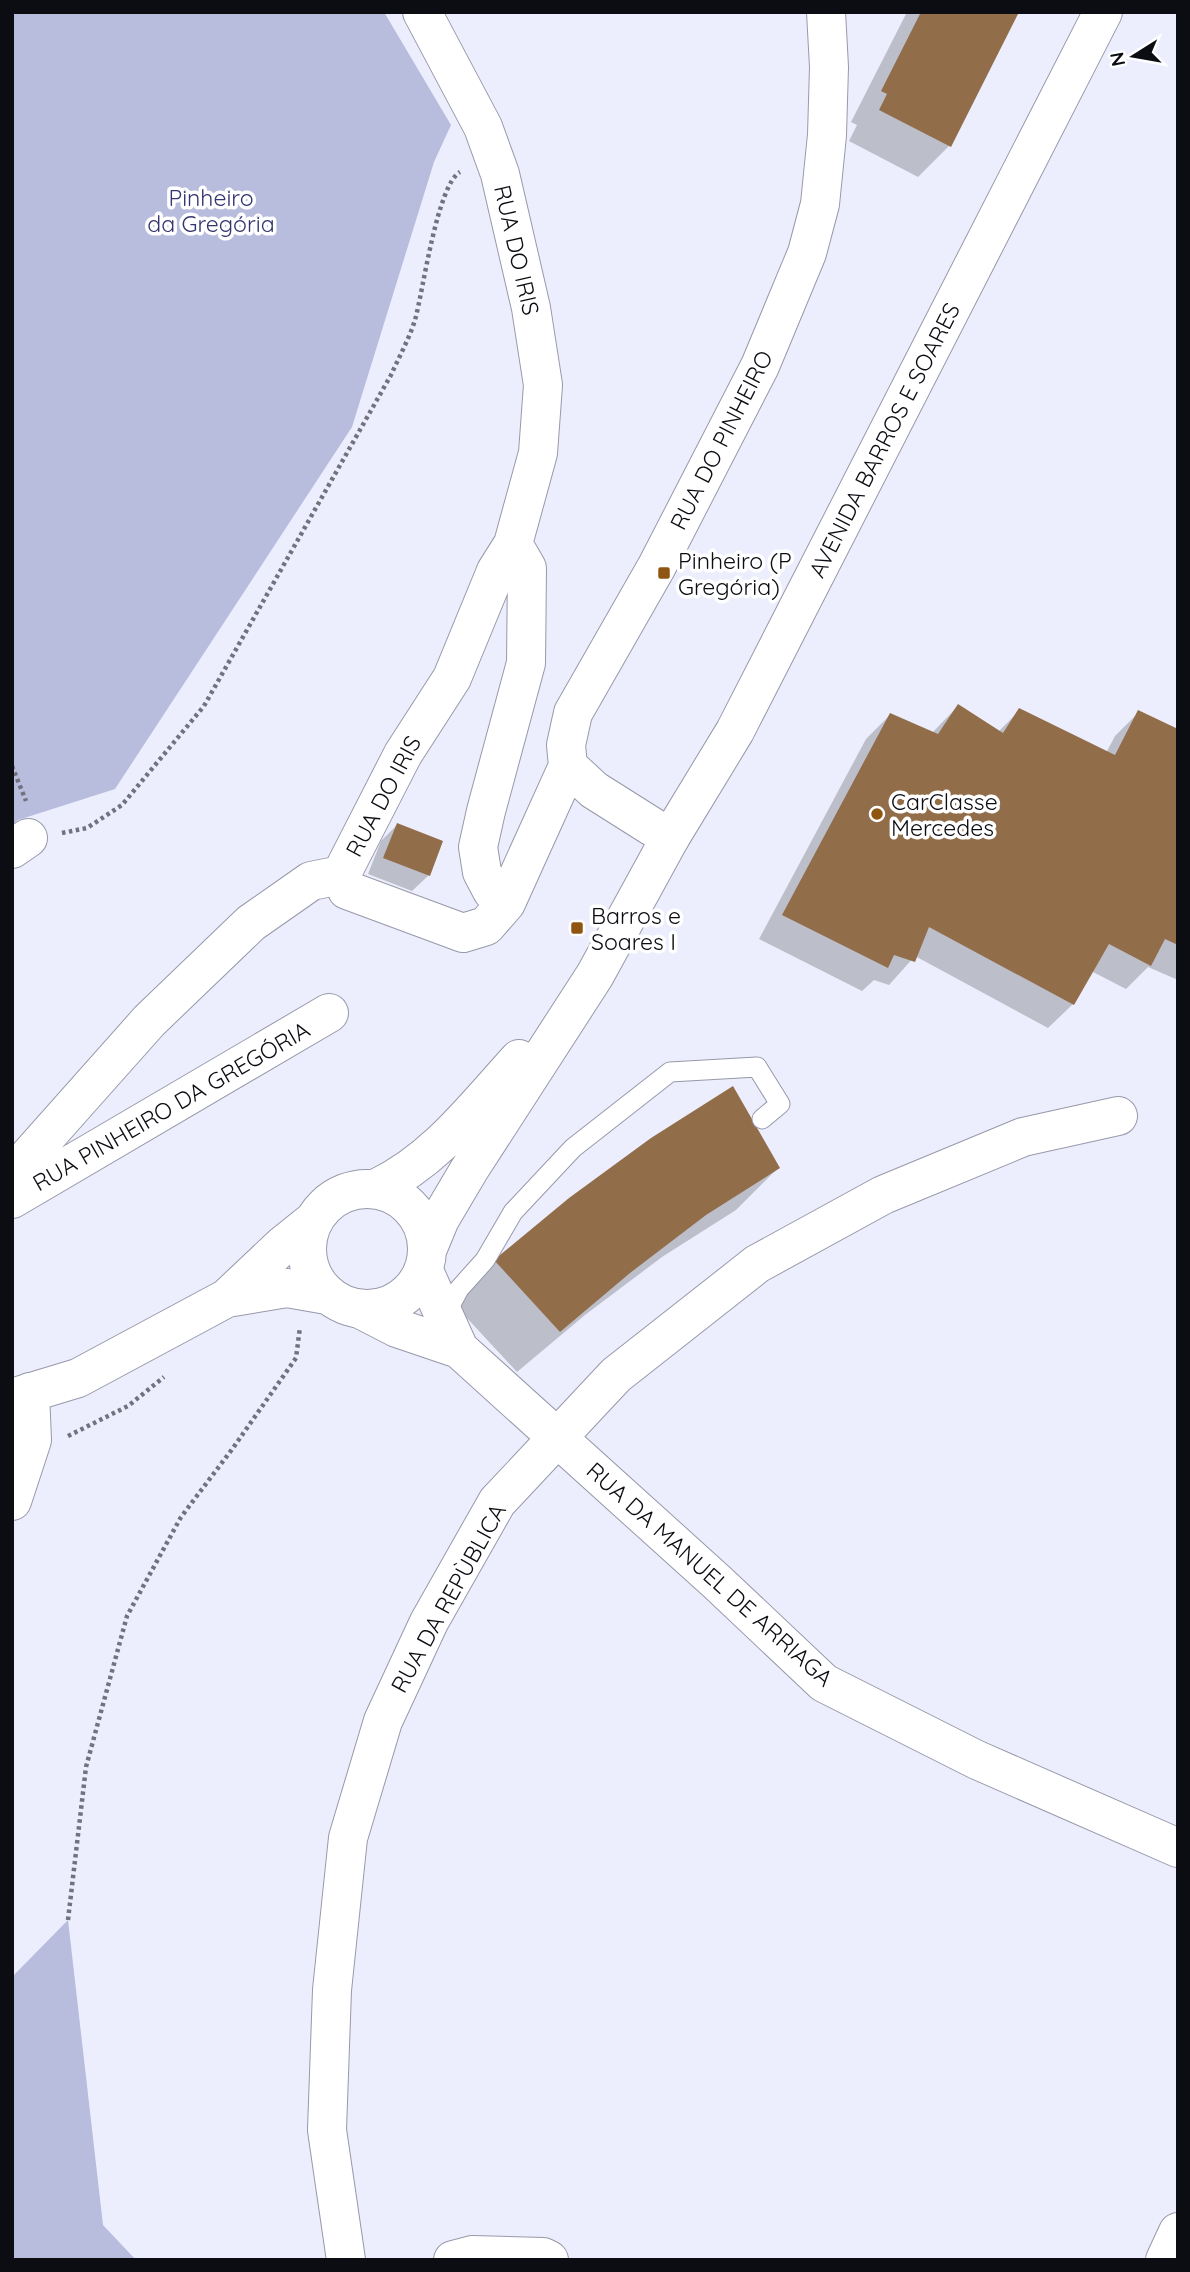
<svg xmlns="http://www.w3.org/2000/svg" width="1190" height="2272" font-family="Quicksand,sans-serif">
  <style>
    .green { fill: #b8bcdd }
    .shadow { fill: #0003 }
    .building { fill: #926d4a }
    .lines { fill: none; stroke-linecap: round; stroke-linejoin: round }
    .lane-casing { stroke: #9799aa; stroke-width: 21 }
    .street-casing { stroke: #9799aa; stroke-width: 40 }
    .primary-casing { stroke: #9799aa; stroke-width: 40 }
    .path { stroke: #71727d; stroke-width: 4.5; stroke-dasharray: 3.5 3.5; stroke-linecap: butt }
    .lane { stroke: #fff; stroke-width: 19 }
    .street { stroke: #fff; stroke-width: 38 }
    .primary { stroke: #fff; stroke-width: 38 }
    .poi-dot { fill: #8f5611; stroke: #fff; stroke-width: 2.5 }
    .labels { text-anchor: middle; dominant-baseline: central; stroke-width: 7; stroke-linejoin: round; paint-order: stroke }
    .park-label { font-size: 23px; fill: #34356f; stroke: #fff }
    .street-label { font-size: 23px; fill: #0c0d13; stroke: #fff }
    .poi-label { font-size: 23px; fill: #0c0d13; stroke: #fff; text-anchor: start }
  </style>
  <rect width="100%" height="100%" fill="#eceefd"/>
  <path class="green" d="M12,12H384L451,125L434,162L352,427L115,789L18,820L12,825Z
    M68,1920L103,2225L136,2260H12V1977Z"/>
  <path class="shadow" d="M907,12H1017L949,146L918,177L849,141L857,125L851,122Z
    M958,706L998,732L1019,711L1106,753L1115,736L1139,712L1178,731V980L1148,967L1126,989L1091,971L1073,1004L1048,1028L915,956L889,985L874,980L862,991L759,939L866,739L890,715L932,733Z
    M397,825L429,875L412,891L368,874L381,841Z
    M778,1168L736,1210L662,1257L585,1315L517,1372L453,1303L495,1262Z"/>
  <path class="building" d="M921,12H1019L951,147L879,110L887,94L881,91Z
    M958,704L1003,733L1019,708L1115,755L1138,710L1178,729V945L1165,939L1151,966L1109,944L1074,1005L929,927L915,962L894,955L888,968L782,915L890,713L938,734Z
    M397,823L443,841L430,876L383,858Z
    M733,1086L780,1168L706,1215L630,1273L560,1332L494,1260L569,1198L651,1138Z"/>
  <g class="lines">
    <g class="lane-casing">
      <path id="lane" d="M445,1315L459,1289L485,1260L513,1212L573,1148L670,1072L757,1067L780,1104L762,1119"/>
    </g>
    <g class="street-casing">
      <path id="street" d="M422,12L483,127L500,174L531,308L543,385L538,453L513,544L496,571L452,678L403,754L341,875L347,890L463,933L486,926L506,903L568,766
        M670,838L594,790L568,766L566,745L573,713L657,566L760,366L807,253L820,204L827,135L829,67L826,12
        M12,849L28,838
        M506,903L492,891L482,872L478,847L486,811L526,663L527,568L513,544
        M12,1175L149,1021L251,923L311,881L341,875
        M12,1199L329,1013
        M424,1271L459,1349
        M360,1309L397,1328L459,1349L717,1582L824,1683L977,1760L1178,1848
        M12,1501L32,1440L30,1392
        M346,2260L327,2130L332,1990L348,1838L383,1721L429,1622L497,1502L616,1375L757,1264L883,1195L1023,1137L1118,1116
        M453,2260L472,2255L543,2257L549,2260
        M1165,2260L1178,2232"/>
    </g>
    <g class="primary-casing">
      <path id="primary" d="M377,1188C436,1160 476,1106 519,1059
        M307 1249a60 60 0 1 1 120 0a60 60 0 1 1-120 0Z
        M428,1248L440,1219L469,1170L595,975L670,838L735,731L1103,12
        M227,1298L287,1288L327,1295
        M12,1398L78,1378L227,1298L283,1245L313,1221"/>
    </g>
    <path class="path" d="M12,766L26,801
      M62,833L87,828L122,805L204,706L391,375C399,357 409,339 415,320C423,292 437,185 460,172
      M68,1436L128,1406L164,1377
      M68,1920L86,1767L127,1616L181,1517L233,1448L296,1358L300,1327"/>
    <use href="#lane" class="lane"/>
    <use href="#street" class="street"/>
    <use href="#primary" class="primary"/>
  </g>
  <g class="poi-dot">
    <rect x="657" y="566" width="14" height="14" rx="3.5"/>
    <circle cx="877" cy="814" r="7"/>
    <rect x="570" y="921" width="14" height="14" rx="3.5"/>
  </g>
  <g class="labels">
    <g class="park-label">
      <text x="211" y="197">Pinheiro<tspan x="211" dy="26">da Gregória</tspan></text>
    </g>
    <g class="street-label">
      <text transform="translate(517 250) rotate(77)">RUA DO IRIS</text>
      <text transform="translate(721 440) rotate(-63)">RUA DO PINHEIRO</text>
      <text transform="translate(884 440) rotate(-63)">AVENIDA BARROS E SOARES</text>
      <text transform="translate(383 796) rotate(-62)">RUA DO IRIS</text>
      <text transform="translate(171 1106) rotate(-30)">RUA PINHEIRO DA GREGÓRIA</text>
      <text transform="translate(710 1574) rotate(42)">RUA DA MANUEL DE ARRIAGA</text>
      <text transform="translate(448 1598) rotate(-61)">RUA DA REPÙBLICA</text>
    </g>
    <g class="poi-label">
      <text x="678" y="560">Pinheiro (P<tspan x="678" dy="26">Gregória)</tspan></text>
      <text x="891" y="801">CarClasse<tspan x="891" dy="26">Mercedes</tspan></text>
      <text x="591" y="915">Barros e<tspan x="591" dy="26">Soares I</tspan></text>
    </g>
  </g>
  <rect width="1190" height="2272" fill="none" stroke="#0c0d13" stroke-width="28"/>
  <g transform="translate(1134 56) rotate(259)" stroke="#ffffff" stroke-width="5" paint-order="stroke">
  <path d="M0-5L12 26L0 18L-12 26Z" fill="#0c0d13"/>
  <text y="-10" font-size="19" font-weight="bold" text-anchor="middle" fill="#0c0d13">N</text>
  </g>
</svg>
